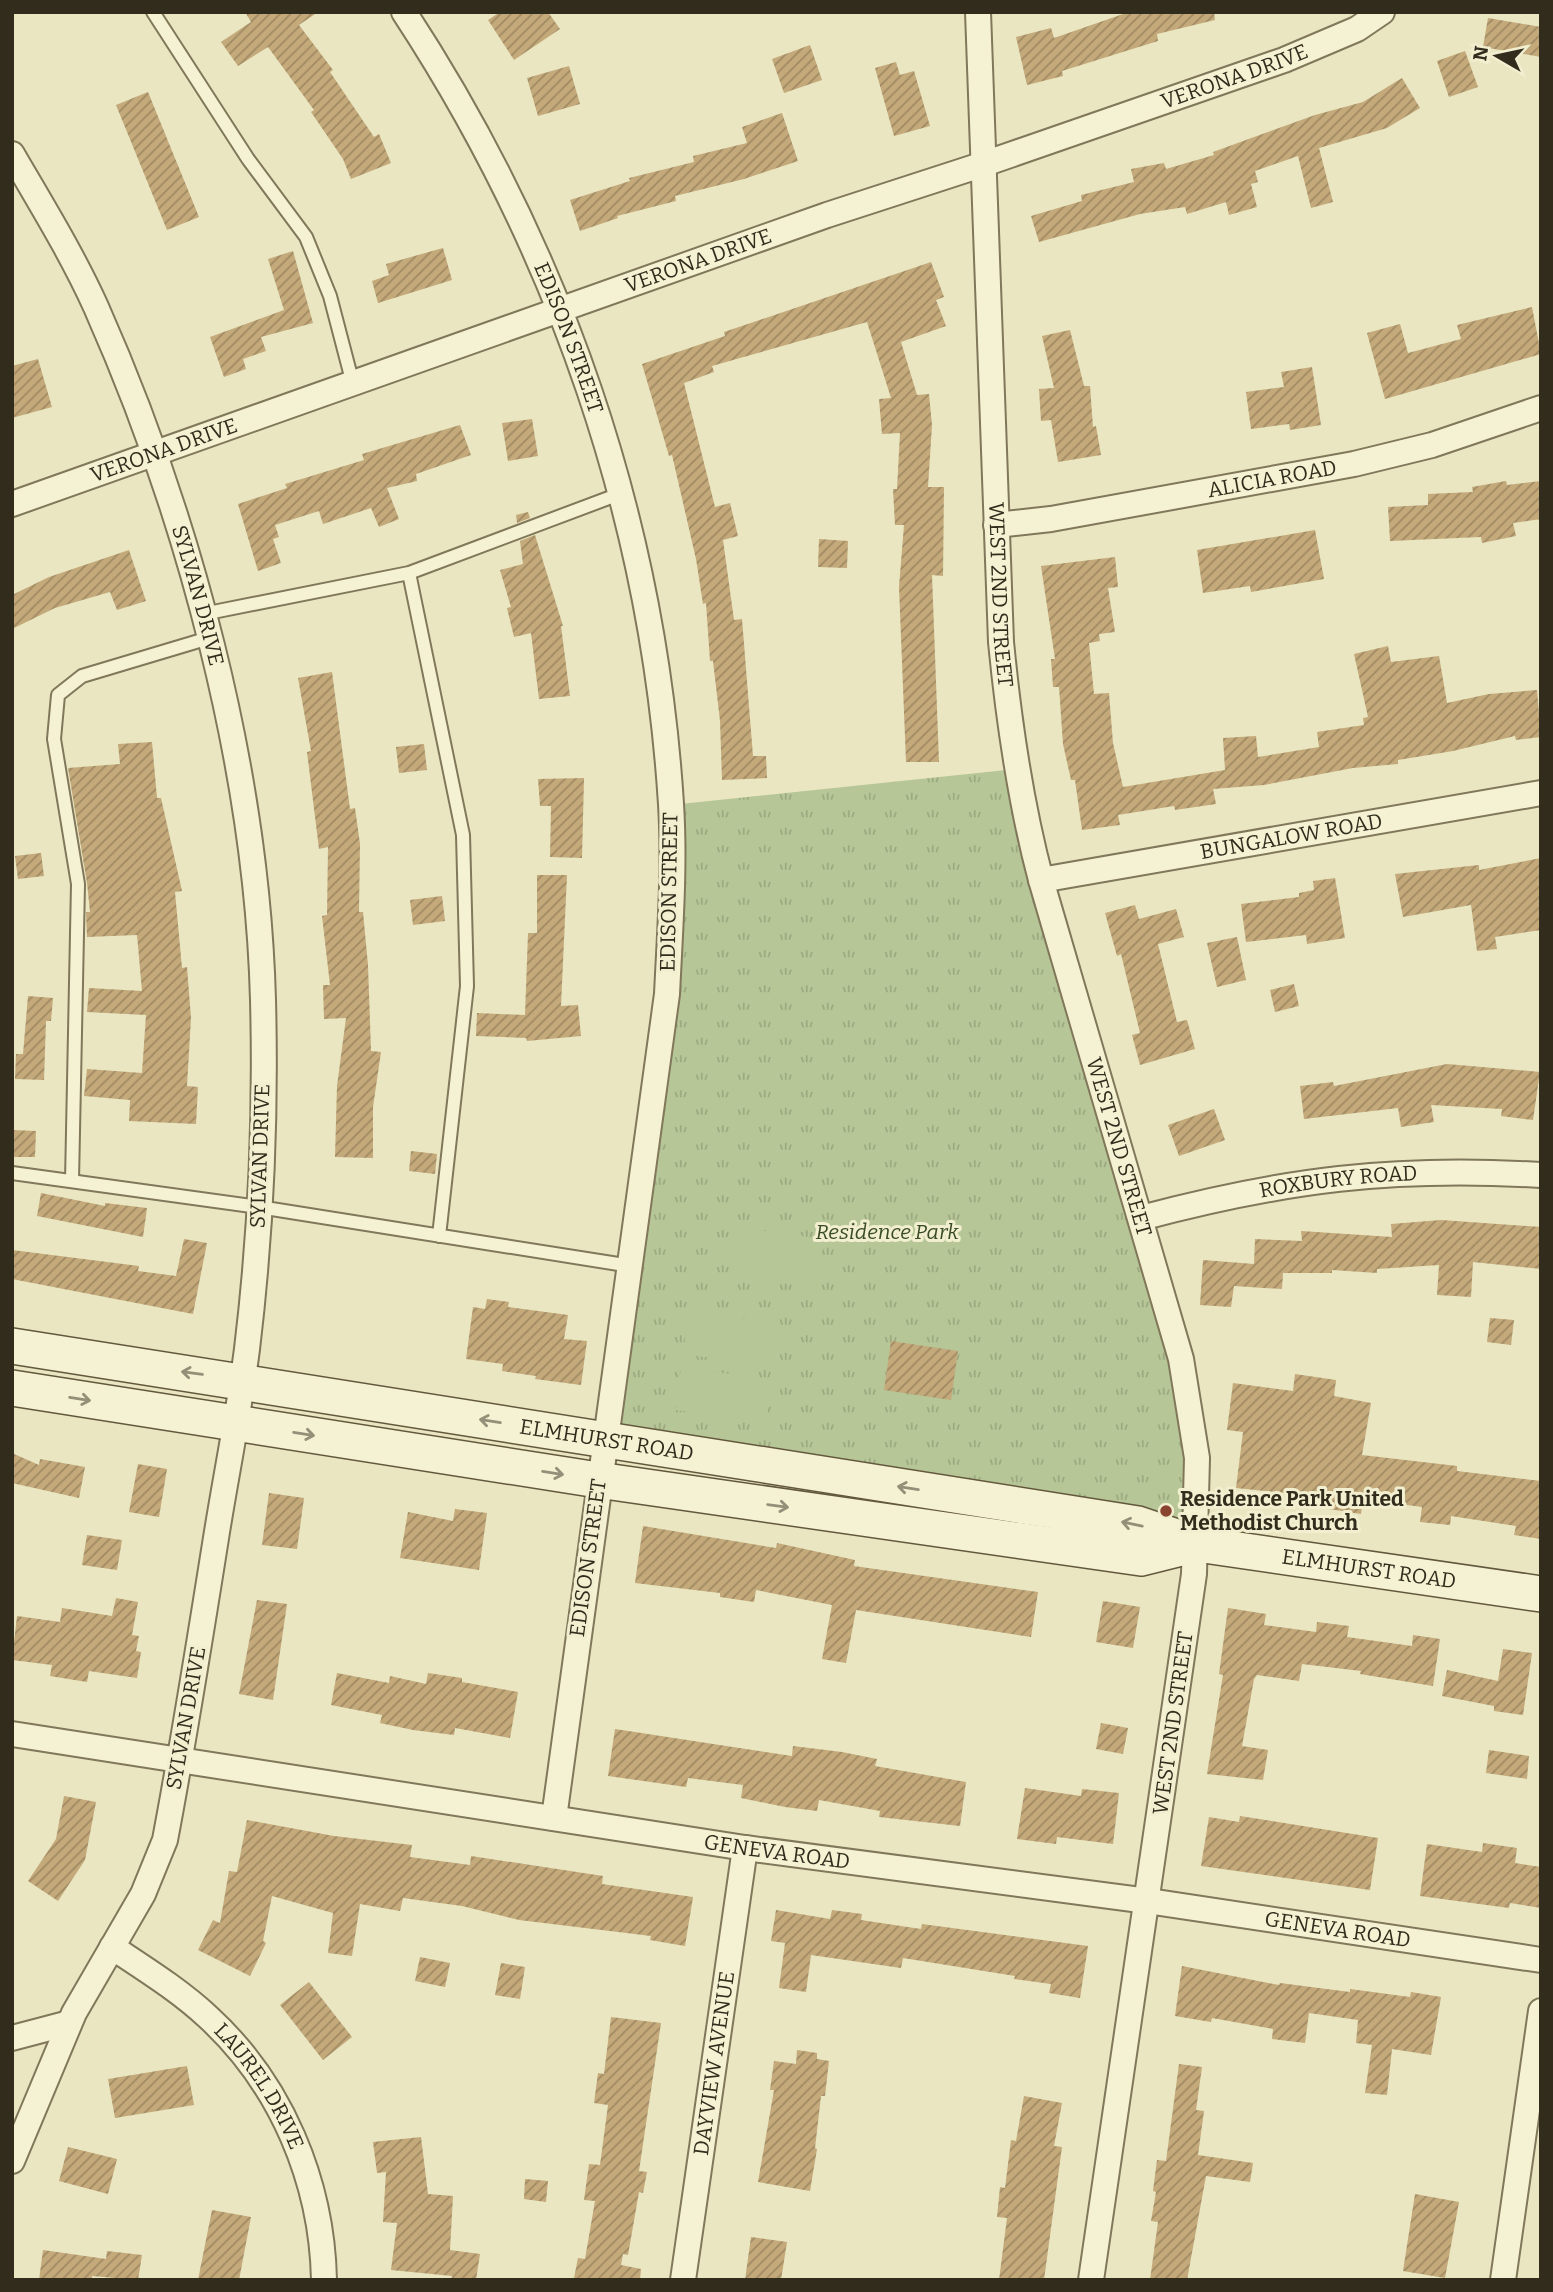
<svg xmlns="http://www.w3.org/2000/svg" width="1553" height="2292" font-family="Bitter,serif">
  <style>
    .grass { fill: url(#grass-tufts) }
    .pitch { fill: #b6c696 }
    .building { fill: url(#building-hatch) }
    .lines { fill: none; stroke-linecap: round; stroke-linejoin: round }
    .lane-casing { stroke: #81775a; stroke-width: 16 }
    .street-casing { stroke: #81775a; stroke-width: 28 }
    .secondary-casing { stroke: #63583d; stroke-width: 38 }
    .lane { stroke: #f5f2d3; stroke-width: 12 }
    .street { stroke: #f5f2d3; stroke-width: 24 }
    .secondary { stroke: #f5f2d3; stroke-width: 35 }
    .oneway { stroke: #948f78 }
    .poi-dot { fill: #8a432f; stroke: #f1efcf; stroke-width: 2.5 }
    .labels { text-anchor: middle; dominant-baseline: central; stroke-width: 6; stroke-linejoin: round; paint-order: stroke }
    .street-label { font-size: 21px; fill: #322c1d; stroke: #f1efcf }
    .park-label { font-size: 21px; font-style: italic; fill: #3a4c25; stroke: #f1efcf }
    .poi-label { font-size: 21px; font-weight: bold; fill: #322c1d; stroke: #f1efcf; text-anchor: start }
  </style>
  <defs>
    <pattern id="grass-tufts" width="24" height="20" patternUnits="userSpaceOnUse" patternTransform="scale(1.75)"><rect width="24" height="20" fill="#b6c696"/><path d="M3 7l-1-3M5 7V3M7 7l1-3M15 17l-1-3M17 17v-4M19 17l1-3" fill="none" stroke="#9daa81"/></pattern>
    <pattern id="building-hatch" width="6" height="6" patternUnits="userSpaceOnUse" patternTransform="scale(1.75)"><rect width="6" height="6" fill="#c4a97a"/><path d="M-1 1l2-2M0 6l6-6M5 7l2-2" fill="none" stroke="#a08a63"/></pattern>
  </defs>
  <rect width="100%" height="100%" fill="#e9e6c1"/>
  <path class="grass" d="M1016,769L1181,1359L1197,1544L605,1440L631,1266L671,805Z"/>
  <path class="pitch" d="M736,1227L824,1239L817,1288L729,1276Z
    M689,1311L780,1323L774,1366L683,1354Z
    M681,1367L772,1380L766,1422L675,1410Z"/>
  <path class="building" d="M245,12H318L299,25L333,70L330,72L374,137L379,134L391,163L351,179L343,159L311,112L314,110L268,47L238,66L221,42L251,22Z
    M500,12H548L560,29L514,60L488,20Z
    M1129,12H1214L1215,20L1157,34L1158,41L1062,71L1063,76L1027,85L1016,37L1051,28L1054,38Z
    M1488,18L1541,27V57L1483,47Z
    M810,45L822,80L784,93L772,59Z
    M1465,51L1478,87L1449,97L1437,61Z
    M896,62L900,75L914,71L930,126L894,136L875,68Z
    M569,66L580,104L538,116L527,78Z
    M1402,78L1420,108L1387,128L1319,148L1333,202L1311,208L1298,156L1255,171L1258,182L1251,184L1257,207L1229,215L1226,202L1187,214L1185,207L1140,214L1039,242L1031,216L1082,201L1081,195L1134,182L1131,169L1164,163L1166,169L1214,155L1213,152L1315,115L1363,102Z
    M148,92L199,217L167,230L116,105Z
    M782,113L798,161L744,179L675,196L676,201L617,216L618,218L580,231L570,200L630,181L629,178L694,162L693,156L747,143L742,127Z
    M443,248L452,280L378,303L372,281L389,275L386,264Z
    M293,251L313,323L261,337L266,351L243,359L246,369L224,377L210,337L284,310L268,259Z
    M931,262L944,297L936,300L946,326L901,342L917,395L929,394L932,425L928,487H944L943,576L932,575L939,762H906L899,587L904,525H895L893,489H897L900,433L882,434L879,399L891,398L867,322L712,366L714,372L684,383L715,507L730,503L738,536L723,540L734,620L742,619L753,756H766L767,778L722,780L720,721L713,661H710L706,603L703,604L696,559L672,455L669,456L642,364L725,336L724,332Z
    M1532,307L1541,354L1385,399L1367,333L1400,324L1408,353L1461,339L1457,325Z
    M1070,330L1084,386H1090L1093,427L1096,426L1101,455L1058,462L1051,420L1041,421L1039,389L1054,388L1042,336Z
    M38,359L52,407L12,418V366Z
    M1312,367L1321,425L1290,430L1289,424L1251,429L1246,392L1284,387L1281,372Z
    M532,419L538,456L508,461L502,423Z
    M460,425L471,455L416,474L417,481L387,488L399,519L379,527L371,508L323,524L319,511L275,525L279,537L273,539L281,563L258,571L238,504L287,488L285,484L364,460L362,454Z
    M1506,481L1507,485L1541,481V519L1513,523L1516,536L1482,543L1481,537L1390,541L1388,507L1428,505V494L1473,492L1472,487Z
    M528,512L530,518L517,523L516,515Z
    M1315,530L1324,579L1251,592L1250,586L1203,593L1197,550Z
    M535,535L563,626H561L570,696L539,699L531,633L514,637L507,608L511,607L500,570L523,564L520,541Z
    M819,539L848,541L847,568L818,567Z
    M129,550L146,601L117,610L110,592L55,608L12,629V595L49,577Z
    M1115,557L1118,587L1108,588L1115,632L1099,634L1100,641L1089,643L1094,694L1109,693L1113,743L1123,787L1225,770L1223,738L1256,736L1258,757L1319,747L1317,732L1364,725L1363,718L1368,717L1354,654L1388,646L1391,662L1439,656L1447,703L1489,694L1537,690L1541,737L1516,740L1515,736L1453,751L1398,760V764L1353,768L1264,785L1213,789L1216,804L1175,810L1174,806L1118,815L1120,825L1082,830L1075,780H1071L1063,744L1059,687H1053L1051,659H1055L1041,566Z
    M332,672L350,809L355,808L360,844L359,912H363L368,965L371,1051L381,1052L373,1107V1158L335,1157L337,1086L346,1018L324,1019L323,985H330L322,916L327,915L328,847L319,849L307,752L311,751L298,678Z
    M152,742L157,798H161L182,891L175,892L182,968L187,967L191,1018L187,1086L198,1087L196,1124L129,1121L130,1100L84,1096L87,1069L142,1073L146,1015L87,1012L89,988L142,991L137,935L87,937L86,912H90L87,883L68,768L120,764L118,744Z
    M424,744L427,770L399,773L396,747Z
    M584,778L582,858L550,857L551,806H540L538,779Z
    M41,853L44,876L18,879L15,856Z
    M1541,858V930L1495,937L1497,949L1477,951L1471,905L1403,917L1395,874L1479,865V870Z
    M537,875H567L561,1006L578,1005L581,1036L527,1041L526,1038L476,1036L477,1013L525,1015L528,933H537Z
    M1335,878L1345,938L1307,944L1306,935L1246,942L1241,904L1299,897V893L1314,890L1313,881Z
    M442,896L445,921L413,925L410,900Z
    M1135,905L1139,919L1176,909L1184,937L1158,944L1177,1022L1187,1020L1195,1049L1140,1065L1132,1035L1140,1033L1121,954L1117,956L1105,913Z
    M1237,937L1246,980L1217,987L1207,943Z
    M1294,984L1299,1006L1275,1012L1270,990Z
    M28,996L53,998L51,1021H46L44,1080L15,1079L16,1054H23Z
    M1447,1064L1540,1072L1533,1120L1501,1116L1502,1109L1431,1105L1434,1122L1401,1127L1398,1108L1304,1119L1300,1086L1333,1082L1334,1086Z
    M1214,1109L1225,1140L1179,1156L1168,1125Z
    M12,1130L36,1131L35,1157H12Z
    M411,1151L437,1154L435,1174L409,1171Z
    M41,1193L105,1206V1203L147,1208L143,1237L37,1216Z
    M1441,1220L1541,1227V1269L1473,1262L1471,1297L1437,1295L1439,1265L1377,1269V1273L1332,1270V1273H1283L1282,1289L1234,1286L1231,1307L1200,1305L1203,1260L1254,1264L1255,1239L1302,1241L1301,1231L1392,1237L1391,1224Z
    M184,1239L207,1243L193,1314L12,1279V1250L139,1266L138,1271L176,1276Z
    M487,1299L509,1302L508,1307L568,1315L564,1339L587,1341L581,1385L535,1379L536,1376L502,1371L503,1364L466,1359L473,1307L485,1309Z
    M1490,1318L1514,1320L1511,1345L1487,1342Z
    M891,1341L958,1351L951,1400L884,1390Z
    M1295,1374L1336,1380L1334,1396L1371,1403L1362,1455L1457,1466V1471L1541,1481V1539L1514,1535L1516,1526L1451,1516L1450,1525L1420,1522L1422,1507L1363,1499L1361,1514L1329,1509L1330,1498L1236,1488L1243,1432L1227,1430L1233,1383L1293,1391Z
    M12,1453L39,1465L40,1459L85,1467L79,1498L12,1483Z
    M138,1464L167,1469L159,1517L129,1512Z
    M269,1493L304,1498L297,1549L262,1545Z
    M455,1509L487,1513L479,1570L400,1558L408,1512L453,1521Z
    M643,1526L776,1548L777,1543L855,1560L854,1566L1038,1592L1031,1637L856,1610L846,1663L822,1659L832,1605L756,1590L754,1602L720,1597V1593L635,1583Z
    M87,1535L122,1540L117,1570L82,1565Z
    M116,1598L138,1602L132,1635L139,1636L136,1651L141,1652L137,1678L89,1671L87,1682L50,1676L52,1665L12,1660L17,1616L60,1622L62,1608L112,1616Z
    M257,1600L287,1604L273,1700L239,1694Z
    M1103,1601L1140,1607L1133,1648L1096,1642Z
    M1228,1608L1266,1614L1264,1625L1316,1632L1317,1622L1349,1626L1347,1637L1412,1646L1413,1635L1440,1639L1433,1686L1360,1674L1361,1671L1302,1664L1299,1681L1257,1675L1254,1679L1242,1746L1268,1750L1263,1780L1207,1774L1223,1675L1219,1674Z
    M1503,1649L1532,1653L1523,1715L1494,1711V1706L1442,1696L1447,1670L1498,1681Z
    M337,1673L389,1683L390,1676L426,1684L428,1673L462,1678V1682L518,1692L510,1738L455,1728L454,1735L413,1730L380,1723L382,1715L331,1705Z
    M1101,1723L1128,1728L1123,1754L1096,1749Z
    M615,1729L792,1756L793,1746L842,1752L877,1759L875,1766L966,1782L960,1826L879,1817L880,1811L819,1800L817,1811L785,1807L741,1798L743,1785L688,1778L686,1787L608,1776Z
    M1489,1750L1529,1756L1527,1779L1486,1773Z
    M1025,1788L1081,1796L1082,1789L1119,1793L1113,1844L1057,1837L1056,1844L1017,1839Z
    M64,1796L96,1802L85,1860L58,1901L28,1881L56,1839Z
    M1240,1816L1378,1838L1370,1890L1201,1866L1209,1817L1239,1822Z
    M247,1820L334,1836L412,1845L410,1857L470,1865L471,1856L603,1876L602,1884L693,1897L685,1946L650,1940L651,1936L519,1920L462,1906L403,1898L400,1911L360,1904L352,1956L328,1953L333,1913L272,1896L263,1941L266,1943L250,1976L198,1950L213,1920L220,1923L229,1871L237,1872Z
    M1483,1843L1517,1848L1515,1863L1541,1867V1908L1510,1903L1509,1908L1420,1896L1427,1844L1482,1852Z
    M776,1910L830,1919L832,1910L862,1914L861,1920L921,1929L922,1924L1088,1946L1080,1998L1049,1993L1051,1984L1014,1979L1015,1976L903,1958L901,1968L811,1955L806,1992L779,1988L785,1943L771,1941Z
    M420,1957L450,1963L445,1987L415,1981Z
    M501,1963L525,1967L520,1999L495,1995Z
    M1182,1966L1279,1985L1280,1983L1350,1992V1989L1410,1997L1411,1992L1441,1997L1431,2055L1392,2049L1387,2095L1365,2093L1372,2045L1356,2043L1358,2020L1309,2013L1305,2043L1272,2039L1273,2029L1212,2018L1211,2022L1175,2016Z
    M309,1982L352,2037L323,2060L280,2005Z
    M611,2017L661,2023L639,2171L647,2172L643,2193L639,2192L628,2255L623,2254L621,2265L641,2269L640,2280H581L574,2278L578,2258L585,2259L595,2201L584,2200L589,2164L600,2165L608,2105L594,2103L598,2073L604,2074Z
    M797,2050L817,2053V2059L829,2061L825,2096H821L815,2148L817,2149L810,2191L758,2182L774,2090H770L774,2061L796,2064Z
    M1179,2064L1202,2067L1196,2110L1204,2111L1198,2155L1253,2163L1250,2182L1206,2176L1187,2280H1150L1158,2222L1151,2221L1156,2192L1153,2191L1157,2160L1166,2161Z
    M187,2066L194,2105L115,2118L108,2079Z
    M1024,2096L1062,2103L1054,2146L1062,2147L1044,2280H999L1007,2218L997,2217L1000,2187L1005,2188L1011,2140L1016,2141Z
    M421,2137L428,2194L453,2196L450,2250L480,2254L476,2280H451L452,2276L391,2270L397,2223L383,2222L386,2172L377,2173L373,2142Z
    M68,2147L117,2159L108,2194L59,2181Z
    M525,2179L548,2181L546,2202L524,2199Z
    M1415,2194L1459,2202L1445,2278L1403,2271Z
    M212,2210L251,2217L239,2280H198Z
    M751,2237L787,2242L781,2280H745Z
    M43,2250L106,2259L107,2251L142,2255L138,2280L92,2276V2280H39Z"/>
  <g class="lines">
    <g class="lane-casing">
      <path id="lane" d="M153,12L248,159L306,237L330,296L353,384
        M409,573L463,835L467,986L439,1236
        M203,614L409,573L622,493
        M12,1173L259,1207L631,1266
        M72,1181L78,884L54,739L58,695L82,676L209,638"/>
    </g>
    <g class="street-casing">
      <g id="street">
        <path id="s1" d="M404,12C560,250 653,519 671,804C675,867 670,931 667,994L554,1818"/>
        <path id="s2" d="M978,12L1001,642C1009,724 1020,801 1041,880L1181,1359L1197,1458L1194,1574L1091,2280"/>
        <path id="s3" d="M12,154C41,204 72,254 96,307C189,516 257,771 263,1000C266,1116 261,1233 247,1349C239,1412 226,1475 216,1538C200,1639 184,1740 165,1840L143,1894L74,2013L12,2161"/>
        <path id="s4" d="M12,504L827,215L981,165L1284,60L1357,29L1382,12"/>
        <path id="s5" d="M996,525L1051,519L1354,464L1432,445L1541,408"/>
        <path id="s6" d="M1041,880L1541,793"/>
        <path id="s7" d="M1141,1218C1283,1180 1394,1166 1541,1175"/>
        <path id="s8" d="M12,1734L745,1848L1148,1901L1541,1960"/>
        <path id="s9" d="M112,1947C145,1969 179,1990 208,2017C281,2084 322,2181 324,2280"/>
        <path d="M12,2038L69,2023"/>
        <path id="s10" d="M683,2280L745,1848"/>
        <path d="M1503,2280L1541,2011"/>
      </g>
    </g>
    <g class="secondary-casing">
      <g id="secondary">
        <path id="s11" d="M12,1346L1138,1524L1197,1544L1541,1594"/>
        <path d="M12,1388L598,1480L1141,1558L1197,1544"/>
      </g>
    </g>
    <use href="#lane" class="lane"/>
    <use href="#street" class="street"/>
    <use href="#secondary" class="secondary"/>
  </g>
  <defs><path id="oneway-shaft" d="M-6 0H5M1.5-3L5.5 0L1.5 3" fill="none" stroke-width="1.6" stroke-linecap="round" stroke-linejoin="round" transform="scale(1.75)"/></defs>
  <g class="oneway">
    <use href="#oneway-shaft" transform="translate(192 1373) rotate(-172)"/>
    <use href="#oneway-shaft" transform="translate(80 1399) rotate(9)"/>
    <use href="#oneway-shaft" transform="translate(490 1421) rotate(-171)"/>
    <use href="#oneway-shaft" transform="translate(304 1434) rotate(9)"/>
    <use href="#oneway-shaft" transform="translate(553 1473) rotate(9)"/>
    <use href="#oneway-shaft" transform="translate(908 1488) rotate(-171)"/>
    <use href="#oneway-shaft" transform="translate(778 1506) rotate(8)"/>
    <use href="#oneway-shaft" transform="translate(1132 1524) rotate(-168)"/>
  </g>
  <circle class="poi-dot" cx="1166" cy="1511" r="7"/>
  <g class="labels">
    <g class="street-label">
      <text stroke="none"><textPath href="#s4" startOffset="1295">VERONA DRIVE</textPath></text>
      <text stroke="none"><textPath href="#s4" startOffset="728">VERONA DRIVE</textPath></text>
      <text stroke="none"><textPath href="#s1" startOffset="366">EDISON STREET</textPath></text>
      <text stroke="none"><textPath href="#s4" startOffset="161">VERONA DRIVE</textPath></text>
      <text stroke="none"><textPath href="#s5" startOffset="280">ALICIA ROAD</textPath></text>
      <text stroke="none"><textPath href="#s2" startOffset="583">WEST 2ND STREET</textPath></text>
      <text stroke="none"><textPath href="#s3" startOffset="481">SYLVAN DRIVE</textPath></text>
      <text stroke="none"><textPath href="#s6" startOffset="254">BUNGALOW ROAD</textPath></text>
      <text transform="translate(669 892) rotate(-89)">EDISON STREET</text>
      <text stroke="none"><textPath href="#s2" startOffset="1150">WEST 2ND STREET</textPath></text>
      <text transform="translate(260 1156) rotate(-88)">SYLVAN DRIVE</text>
      <text stroke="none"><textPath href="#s7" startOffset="201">ROXBURY ROAD</textPath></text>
      <text stroke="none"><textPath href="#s11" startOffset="602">ELMHURST ROAD</textPath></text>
      <text transform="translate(588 1558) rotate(-82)">EDISON STREET</text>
      <text stroke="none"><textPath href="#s11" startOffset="1376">ELMHURST ROAD</textPath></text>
      <text transform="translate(186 1718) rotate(-80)">SYLVAN DRIVE</text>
      <text transform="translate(1173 1723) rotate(-82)">WEST 2ND STREET</text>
      <text stroke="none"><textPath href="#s8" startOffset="774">GENEVA ROAD</textPath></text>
      <text stroke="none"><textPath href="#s8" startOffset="1340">GENEVA ROAD</textPath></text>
      <text stroke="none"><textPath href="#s10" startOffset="219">DAYVIEW AVENUE</textPath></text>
      <text stroke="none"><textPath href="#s9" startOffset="206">LAUREL DRIVE</textPath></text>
    </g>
    <g class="park-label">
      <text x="887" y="1232">Residence Park</text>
    </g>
    <g class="poi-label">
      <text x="1180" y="1499">Residence Park United<tspan x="1180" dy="24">Methodist Church</tspan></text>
    </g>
  </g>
  <rect width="1553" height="2292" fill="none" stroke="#322c1d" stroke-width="28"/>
  <g transform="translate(1497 56) rotate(279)" stroke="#f1efcf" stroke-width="5" paint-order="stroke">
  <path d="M0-5L12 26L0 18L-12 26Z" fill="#322c1d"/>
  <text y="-10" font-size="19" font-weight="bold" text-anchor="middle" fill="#322c1d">N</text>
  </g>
</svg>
